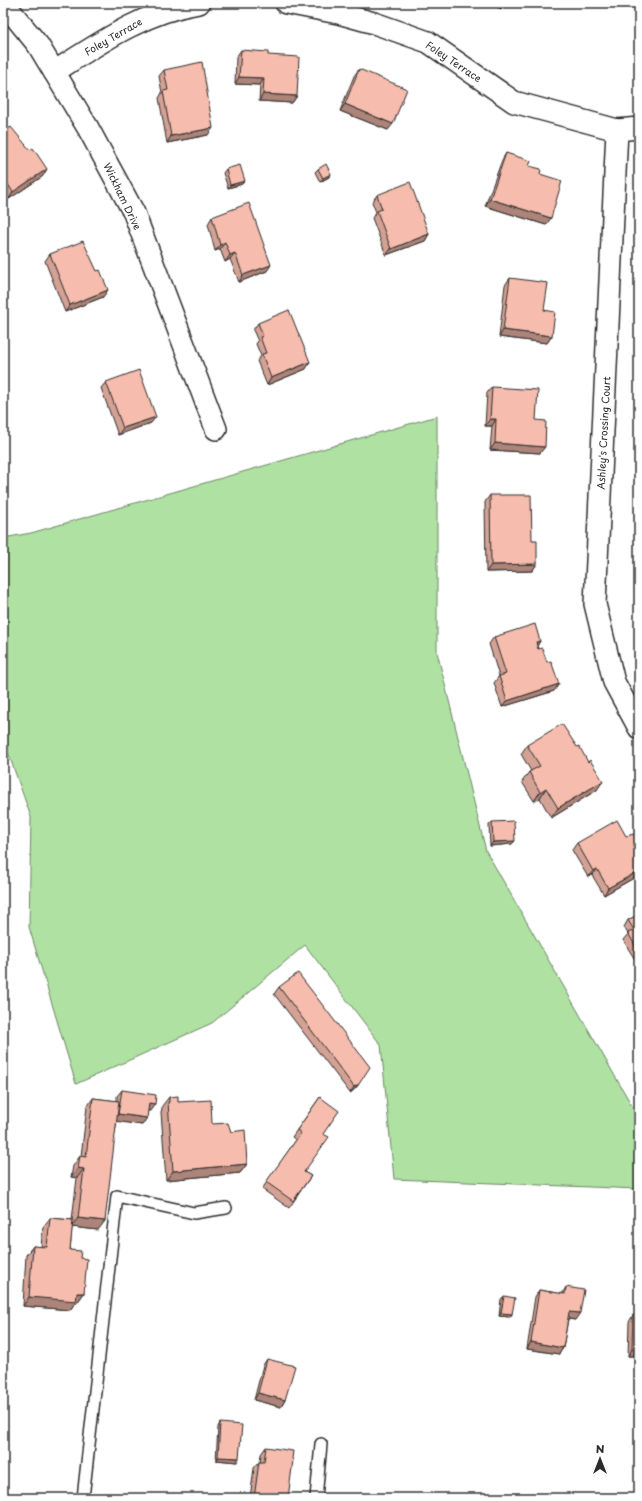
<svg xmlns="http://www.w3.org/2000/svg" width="642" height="1501" font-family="'Playpen Sans',sans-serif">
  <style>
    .green { fill: #afe1a2; stroke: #6d8666 }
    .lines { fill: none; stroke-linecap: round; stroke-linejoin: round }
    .lane-casing { stroke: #2b2b2b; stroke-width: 14 }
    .street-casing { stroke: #2b2b2b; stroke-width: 24 }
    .lane { stroke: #fff; stroke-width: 11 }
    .street { stroke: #fff; stroke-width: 21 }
    .wall { fill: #d4a295; stroke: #2b2b2b }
    .shaded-wall { fill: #ac8479; stroke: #2b2b2b }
    .building { fill: #f6bcad; stroke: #2b2b2b }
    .labels { text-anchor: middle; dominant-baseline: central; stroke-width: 4; stroke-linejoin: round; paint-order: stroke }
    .street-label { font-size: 10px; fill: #2b2b2b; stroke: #fff }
  </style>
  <rect width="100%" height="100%" fill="#fff"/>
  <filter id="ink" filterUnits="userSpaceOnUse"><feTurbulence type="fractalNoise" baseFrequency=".025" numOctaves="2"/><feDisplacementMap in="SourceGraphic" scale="8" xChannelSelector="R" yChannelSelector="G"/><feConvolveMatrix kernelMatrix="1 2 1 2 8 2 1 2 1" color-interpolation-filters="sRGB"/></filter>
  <g filter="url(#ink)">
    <path class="green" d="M437,416V652L486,851L639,1118V1189L394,1179L381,1045L305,945L212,1023L76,1084L29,927L31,817L3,738V538L31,533Z"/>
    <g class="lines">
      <g class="lane-casing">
        <path id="lane" d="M83,1498L117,1196L194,1213L226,1208
          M316,1498L321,1444"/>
      </g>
      <g class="street-casing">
        <path id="street" d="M4,3L38,45L88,128L134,213L216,429
          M286,3L338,13L374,23L428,42L514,102L617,130L639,128
          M54,72C101,42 144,12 199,3
          M617,130L595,604L614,682L639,728"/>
      </g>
      <use href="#lane" class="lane"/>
      <use href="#street" class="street"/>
    </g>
    <path class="wall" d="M489,3H505L501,9Z
      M241,50L268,55L297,96L292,103L259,101L260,85L235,84L236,57Z
      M359,69L388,130L340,111L354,76Z
      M164,70L208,135L167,143L159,98L162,93L159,76Z
      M3,132L43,176L9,199L3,190Z
      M506,153L529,166L540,174L546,225L485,206L502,160Z
      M226,169L242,184L228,188L223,173Z
      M318,169L331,174L329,177L320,182L315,172Z
      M377,195L429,234L425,241L386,255L372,218L376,212L372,202Z
      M212,217L267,271L239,282L230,259L225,262L220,249L215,251L208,224Z
      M50,254L103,297L65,312L45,261Z
      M510,278L552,336L547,343L499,337L505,285Z
      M258,323L306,369L267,385L257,361L261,356L256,344L258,341L253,330Z
      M106,382L151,423L118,435L101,388Z
      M492,387L540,453L490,450L492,426H485L487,393Z
      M490,495L532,540L537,564L532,571L486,572L485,502Z
      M494,637L540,641L537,646L554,691L502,707L494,683L499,676L489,644Z
      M527,745L597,790L551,818L540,798L534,801L522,782L529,772L531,771L521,754Z
      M492,822L515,841L512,844L490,846L489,825Z
      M577,843L639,875L604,895L592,875L588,877L572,850Z
      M639,914V958L638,956L634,958L623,940L628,934L624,927L628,920Z
      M279,987L359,1084L354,1090L350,1093L274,994Z
      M122,1090L150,1111L148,1110L142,1125L117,1121L98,1230L72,1227L70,1250L80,1258L84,1293L77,1303H75L70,1310L23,1306L26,1255L33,1246L41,1247L43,1227L50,1218L72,1220L77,1178L71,1177L73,1166L80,1156H81L87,1107L93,1098L117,1101V1096Z
      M169,1097L212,1124L231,1132L247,1164L240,1173L166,1180L161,1112L162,1109V1106Z
      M320,1097L323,1134L304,1172L311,1176L289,1208L262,1189L296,1140L292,1137Z
      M566,1287L575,1320L568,1319L563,1348L559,1354L527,1349L535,1297L539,1290L562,1294Z
      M504,1296L512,1314L510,1317L499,1316L501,1299Z
      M633,1315L639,1356H628L629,1322Z
      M267,1359L285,1400L281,1407L254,1400L263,1365Z
      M220,1423L237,1462L216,1460L218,1427Z
      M266,1447L288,1498H250L254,1468L259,1462H260L261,1454Z"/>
    <path class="shaded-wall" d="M239,77L264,78L260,85L235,84Z
      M263,94L297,96L292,103L259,101Z
      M345,104L393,124L388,130L340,111Z
      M213,128L208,135L167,143L171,136Z
      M47,169L43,176L9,199L13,192Z
      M331,174L329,177L320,182L323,178Z
      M245,181L242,184L228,188L230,185Z
      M490,199L551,218L546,225L485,206Z
      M429,234L425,241L386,255L391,249Z
      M225,242L220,249L215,251L220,245Z
      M235,253L230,259L225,262L230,255Z
      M271,265L267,271L239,282L243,275Z
      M108,290L103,297L65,312L70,305Z
      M503,330L552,336L547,343L499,337Z
      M310,362L306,369L267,385L271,378Z
      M156,417L151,423L118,435L123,428Z
      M490,419H496L492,426H485Z
      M495,443L545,447L540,453L490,450Z
      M537,564L532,571L486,572L491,565Z
      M540,641L536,648V642Z
      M559,684L554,691L502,707L507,701Z
      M603,781L597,790L551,818L558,808Z
      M546,788L540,798L534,801L540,792Z
      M515,841L512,844L490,846L493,842Z
      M597,869L592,875L588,877L593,871Z
      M639,871V875L604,895L608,888Z
      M639,951V955L638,956L634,958Z
      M359,1084L354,1090L350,1093L354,1087Z
      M149,1103L155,1104L150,1111L144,1110Z
      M118,1114L147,1118L142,1125L114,1121Z
      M247,1164L240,1173L166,1180L173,1171Z
      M78,1168L84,1169L77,1178L71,1177Z
      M78,1218L105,1221L98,1230L71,1227Z
      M77,1293H84L77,1303H75L70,1310L23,1306L29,1297Z
      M569,1312L580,1313L575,1320L564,1318Z
      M501,1313L512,1314L510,1317L499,1316Z
      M531,1342L563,1348L559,1354L527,1349Z
      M632,1349H639V1356H628Z
      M258,1393L285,1400L281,1407L254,1400Z
      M218,1457L239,1458L237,1462L216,1460Z"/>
    <path class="building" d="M241,50L268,52V55L299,57L297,96L263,94L264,78L239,77Z
      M202,62L213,128L171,136L163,91L168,90L164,70Z
      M359,69L407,89L393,124L345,104Z
      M11,127L30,150L33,148L47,169L13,192L3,177V132Z
      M506,153L531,161L529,166L541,169L540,174L562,181L551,218L490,199Z
      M326,164L331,174L323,178L318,169Z
      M240,165L245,181L230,185L226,169Z
      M410,182L429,234L391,249L377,211L382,209L377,195Z
      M249,203L271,265L243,275L235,253L230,255L225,242L220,245L212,217Z
      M83,241L97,271L100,270L108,290L70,305L50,254Z
      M510,278L548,283L544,310L555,312L552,336L503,330Z
      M289,310L310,362L271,378L262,354L266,353L260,337L263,336L258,323Z
      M139,370L156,417L123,428L106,382Z
      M492,387L538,390L536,420L546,421L545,447L495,443L496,419H490Z
      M490,495H531L532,540H537V564L491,565Z
      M535,624L540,641L536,642L538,649L542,648L547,662L551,661L559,684L507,701L499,676L506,674L494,637Z
      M562,724L577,747L579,746L588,762L590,760L603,781L558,808L546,788L540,792L529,772L540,766L527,745Z
      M617,820L626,836L634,834L639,843V871L608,888L597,869L593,871L577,843Z
      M514,821L515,841L493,842L492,822Z
      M639,914V952L628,933L634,930L628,920Z
      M298,973L370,1067L359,1084L354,1087L279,987Z
      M122,1090L156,1095L155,1104L149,1103L147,1118L118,1114Z
      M178,1096V1102L211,1100L212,1124L228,1123L231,1132L245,1130L247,1164L173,1171L168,1102H169V1097Z
      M320,1097L339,1111L323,1134L329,1137L304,1172L311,1176L293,1201L266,1182L301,1133L297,1130Z
      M93,1098L119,1101L105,1221L78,1218L84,1169L78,1168L80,1156L86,1157Z
      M50,1218L73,1220L70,1250L81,1251L80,1258L87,1259L84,1293H77L76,1301L29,1297L33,1246L47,1247Z
      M566,1287L584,1290L580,1313L569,1312L563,1348L531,1342L539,1290L565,1294Z
      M504,1296L515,1298L512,1314L501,1313Z
      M633,1315H639V1349H632Z
      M267,1359L295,1366L285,1400L258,1393Z
      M220,1423L242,1425L239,1458L218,1457Z
      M266,1447L293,1451L292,1459L293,1460L288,1498H254L259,1462H264Z"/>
  </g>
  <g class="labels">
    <g class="street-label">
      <text transform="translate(113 36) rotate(-30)">Foley Terrace</text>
      <text transform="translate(454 61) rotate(34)">Foley Terrace</text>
      <text transform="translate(123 196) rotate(64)">Wickham Drive</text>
      <text transform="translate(603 433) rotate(-87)">Ashley's Crossing Court</text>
    </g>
  </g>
  <rect width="642" height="1501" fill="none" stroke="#fff" stroke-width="16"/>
  <rect x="8" y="8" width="626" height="1485" fill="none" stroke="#2b2b2b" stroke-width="1.5" filter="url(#ink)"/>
  <g transform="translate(600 1459)" stroke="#ffffff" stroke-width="3" paint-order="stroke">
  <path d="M0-3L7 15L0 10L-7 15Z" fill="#2b2b2b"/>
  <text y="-6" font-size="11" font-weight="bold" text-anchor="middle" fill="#2b2b2b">N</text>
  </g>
</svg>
